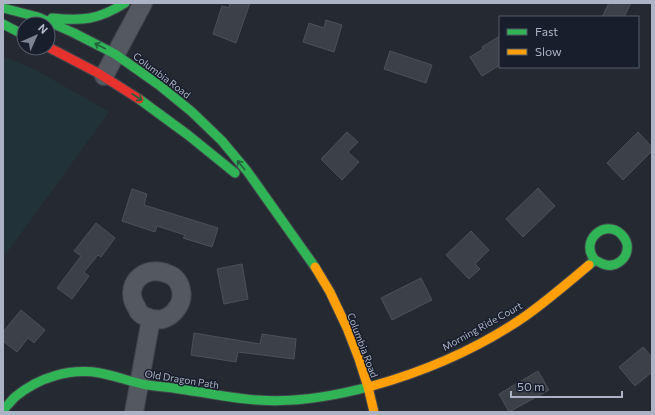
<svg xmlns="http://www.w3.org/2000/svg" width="655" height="415" font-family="Commissioner,sans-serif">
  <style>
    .green { fill: #213338 }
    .building { fill: #3c4048; stroke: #4c505a }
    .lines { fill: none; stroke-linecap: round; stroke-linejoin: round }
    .street-casing { stroke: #42454d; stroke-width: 20 }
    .fast-casing { stroke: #42454d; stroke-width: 11 }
    .slow-casing { stroke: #42454d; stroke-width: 11 }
    .jam-casing { stroke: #42454d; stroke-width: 11 }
    .street { stroke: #545860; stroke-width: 18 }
    .fast { stroke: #30b455; stroke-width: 9 }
    .slow { stroke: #ff9f0a; stroke-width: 9 }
    .jam { stroke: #e5322d; stroke-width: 9 }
    .oneway { stroke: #23623e }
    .labels { text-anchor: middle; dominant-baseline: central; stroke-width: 3; stroke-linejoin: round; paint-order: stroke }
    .street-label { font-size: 10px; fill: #acb3c5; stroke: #181e2c }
  </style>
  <rect width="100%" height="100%" fill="#252932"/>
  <path class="green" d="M3,56L36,70L109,112L3,258Z"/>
  <path class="building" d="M230,3H250L236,43L213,34L222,6L229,8Z
    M609,3H631L624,17H602Z
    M326,20L342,25L334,52L303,42L309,23L324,28Z
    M500,36V65L482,76L470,57L483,49L482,47Z
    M390,51L432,65L426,83L384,69Z
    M347,132L358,142L348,152L359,162L342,180L321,159Z
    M638,132L652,147V151L623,180L607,163Z
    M538,188L555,206L523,237L506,219Z
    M132,189L147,194L144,205L218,228L212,247L183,238L185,235L157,226L155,232L122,221Z
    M96,223L115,238L101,257L98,255L84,272L89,276L72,299L57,288L81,256L74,251Z
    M471,231L489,250L475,264L480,269L469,279L446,255Z
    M242,264L248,299L224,304L217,269Z
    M421,278L432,300L392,320L381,298Z
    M21,310L45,330L34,343L28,338L17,352L3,341V332Z
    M194,333L260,344L262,334L296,339L294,359L238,352L236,362L191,355Z
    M643,347L652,357V372L635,386L619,367Z
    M538,371L549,390L509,412L499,394Z"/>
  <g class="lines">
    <g class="street-casing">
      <path id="street" d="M104,76L143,3
        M134,412L151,319C155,319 159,320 163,319C175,315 184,302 181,290C180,283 175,276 168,274C144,263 122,286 137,308C138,310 138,312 140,313C142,316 147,317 151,319"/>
    </g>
    <g class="fast-casing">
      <path id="fast" d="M3,8L38,17L74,33L115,54L159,85L192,112L222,141L247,171L315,267
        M52,18C83,21 98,20 125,3
        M3,24L24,35
        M139,99L188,135L235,173
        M589,265L595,260C579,242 604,218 621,234C624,237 626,240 627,244C629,258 616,269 603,264C600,263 598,261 595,260
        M3,410C7,406 11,401 15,397C39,377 70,368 100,373C116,376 131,382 147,385C162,387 177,388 192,391C214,394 236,399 258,400C297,403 335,396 372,386"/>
    </g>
    <g class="slow-casing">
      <path id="slow" d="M315,267L330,292L347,328L359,359L368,387L374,412
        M372,386C426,371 481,347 527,315C549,299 569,282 589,265"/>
    </g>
    <g class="jam-casing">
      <path id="jam" d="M48,47L98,73L139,99"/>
    </g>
    <use href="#street" class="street"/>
    <use href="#fast" class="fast"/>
    <use href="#slow" class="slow"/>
    <use href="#jam" class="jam"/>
  </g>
  <defs><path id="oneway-shaft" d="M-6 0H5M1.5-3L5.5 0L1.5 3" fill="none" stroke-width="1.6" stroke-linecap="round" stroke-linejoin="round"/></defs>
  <g class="oneway">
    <use href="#oneway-shaft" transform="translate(100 46) rotate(-153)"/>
    <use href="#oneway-shaft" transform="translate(137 97) rotate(33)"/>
    <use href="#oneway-shaft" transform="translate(241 165) rotate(-129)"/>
  </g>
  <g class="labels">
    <g class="street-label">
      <text transform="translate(162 75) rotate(37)">Columbia Road</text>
      <text transform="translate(482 326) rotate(-29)">Morning Ride Court</text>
      <text transform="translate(363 345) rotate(69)">Columbia Road</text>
      <text transform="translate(182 379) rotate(9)">Old Dragon Path</text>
    </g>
  </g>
  <rect width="655" height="415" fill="none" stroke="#acb3c5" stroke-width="8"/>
  <rect x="499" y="16" width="140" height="52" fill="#181e2c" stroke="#535a69"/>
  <rect x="507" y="29" width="20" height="6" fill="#30b455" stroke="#535a69"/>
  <text x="535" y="36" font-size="12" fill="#acb3c5">Fast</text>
  <rect x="507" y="49" width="20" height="6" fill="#ff9f0a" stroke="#535a69"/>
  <text x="535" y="56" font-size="12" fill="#acb3c5">Slow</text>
  <g transform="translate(36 36) rotate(45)"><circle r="19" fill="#181e2c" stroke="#535a69"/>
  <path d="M0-3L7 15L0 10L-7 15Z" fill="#7d8392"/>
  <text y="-6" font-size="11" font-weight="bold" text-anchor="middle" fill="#acb3c5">N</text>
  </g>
  <path d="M511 391v6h111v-6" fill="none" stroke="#acb3c5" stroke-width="2"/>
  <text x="517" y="391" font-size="12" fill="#acb3c5" stroke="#181e2c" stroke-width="3" paint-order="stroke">50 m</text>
</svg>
